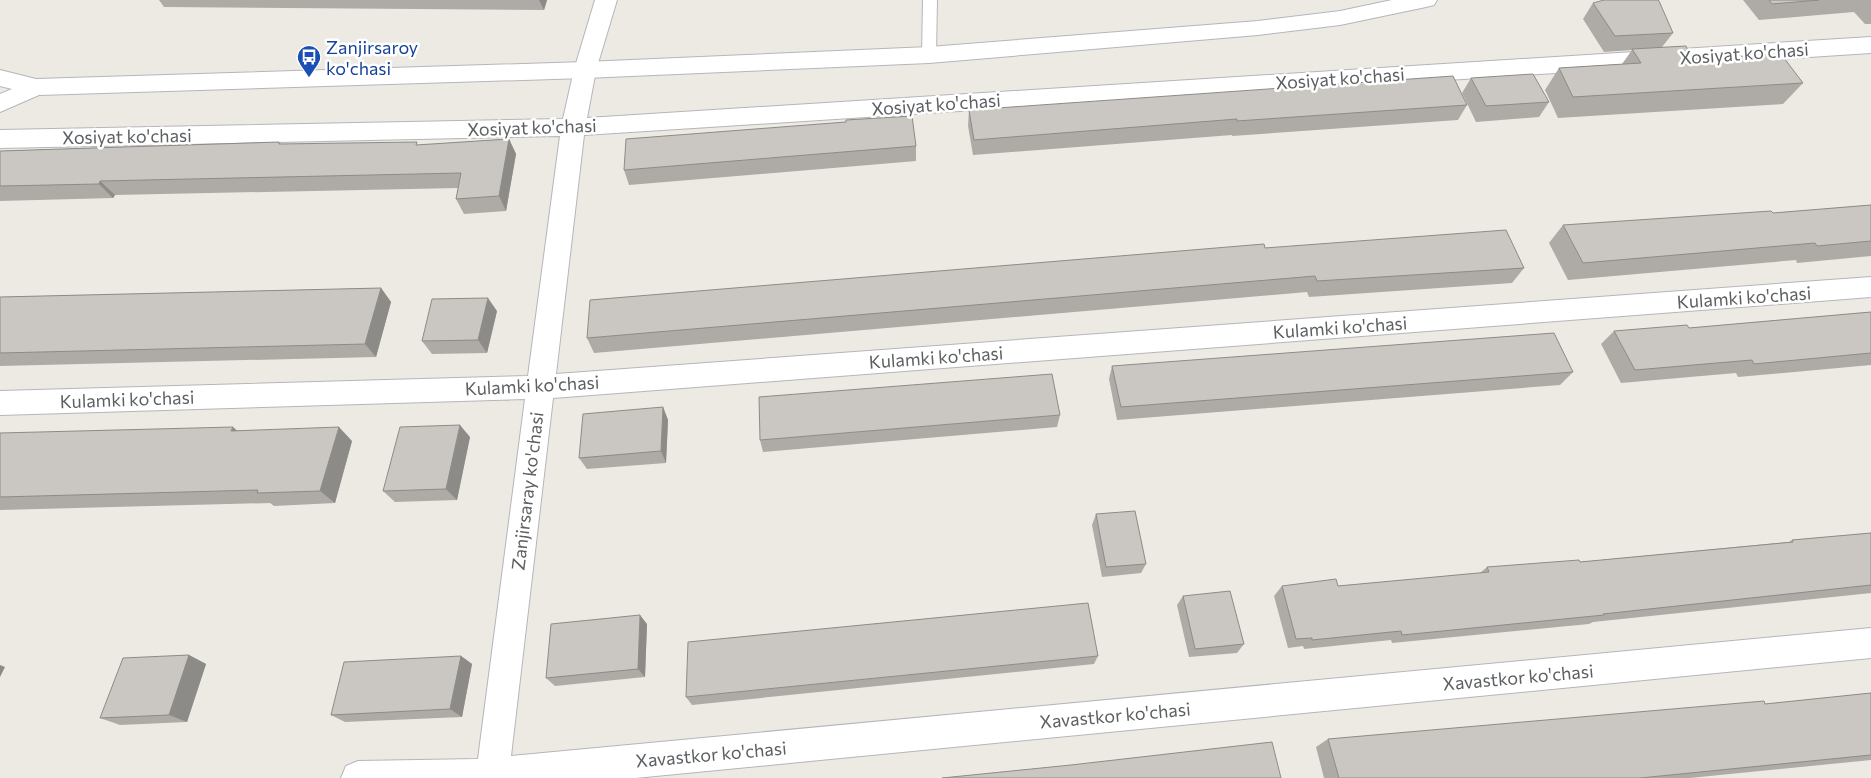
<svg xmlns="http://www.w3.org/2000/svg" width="1871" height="778" font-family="Commissioner,sans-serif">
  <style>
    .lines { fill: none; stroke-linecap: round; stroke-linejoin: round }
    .service-casing { stroke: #b4b6b9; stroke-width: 2 }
    .minor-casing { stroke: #b4b6b9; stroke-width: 2 }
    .secondary-casing { stroke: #b3b7ba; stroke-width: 2 }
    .service { fill: #fff; fill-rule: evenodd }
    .minor { fill: #fff; fill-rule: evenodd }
    .secondary { fill: #fff; fill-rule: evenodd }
    .wall { fill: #aeaba7 }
    .shaded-wall { fill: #8d8b88 }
    .building { fill: #cac7c2; stroke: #8d8b88 }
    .labels { text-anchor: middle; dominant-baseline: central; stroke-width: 5; stroke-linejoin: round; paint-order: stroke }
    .transit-label { font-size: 18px; fill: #164399; stroke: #fff; text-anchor: start }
    .street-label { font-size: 18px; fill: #5c6063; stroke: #fff }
  </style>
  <rect width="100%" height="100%" fill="#edeae4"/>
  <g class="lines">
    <g class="service-casing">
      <path id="service" d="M923,0H937L936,55L934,58H924L922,55Z"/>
    </g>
    <g class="minor-casing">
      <path id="minor" d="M595,0H617L596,70L587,118L1871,37V53L584,135L556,374L1871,277V297L553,398L511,756L1871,628V658L635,778H341L346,766L358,761L478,759L525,399L0,415V391L528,376L560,136L0,148V130L563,119L574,70Z
        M0,70L44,81L47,87L44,93L36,95L0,86Z"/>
    </g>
    <g class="secondary-casing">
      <path id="secondary" d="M1392,0H1437L1434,5L1426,7L1340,25L1258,35L929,63L585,78L39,95L0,112V94L36,79L585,62L929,47L1258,21L1340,11Z"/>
    </g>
    <use href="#service" class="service"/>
    <use href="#minor" class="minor"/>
    <use href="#secondary" class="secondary"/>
  </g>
  <path class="wall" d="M159,0H547L544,10L164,7Z
    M1743,0H1871V24H1865L1854,12L1759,20Z
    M1593,3L1673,33L1662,47L1692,59L1803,83L1783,104L1558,118L1545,90L1559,68L1622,64L1632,50L1604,52L1583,19Z
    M1471,78L1549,102L1539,117L1476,122L1462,93Z
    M1467,105L1458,120L1232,136V135L973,155L968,126L969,110Z
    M846,122L916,146V161L629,185L624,170Z
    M509,139L516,154L506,211L464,214L456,199L458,188L115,195L113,198L0,201V151L279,142L281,144L419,145Z
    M1871,205V256L1797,263L1796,260L1568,280L1549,243L1563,225L1773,213Z
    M1265,248L1524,268L1512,283L1309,297L1307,292L594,353L587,338Z
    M381,288L391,302L376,357L0,366V297Z
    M497,311L487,353L432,354L422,341Z
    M1871,312V365L1738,377L1736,373L1621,383L1601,344L1614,331L1689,328Z
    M1112,366L1573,372L1560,385L1117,420L1109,379Z
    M663,407L668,420L666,463L587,469L579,458Z
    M1060,415L1057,427L763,452L760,440Z
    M0,433L352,441L335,503L274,506L270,503L0,510Z
    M470,437L457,500L395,502L383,491Z
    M1096,514L1146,564L1141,573L1102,577L1092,525Z
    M1871,533V593L1593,622L1589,624L1392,643L1391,640L1304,649L1303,646L1288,648L1274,596L1282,586H1338L1480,573L1487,567L1580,562L1789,542L1792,540Z
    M1183,596L1244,644L1237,653L1189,657L1177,605Z
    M647,624L645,677L555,686L546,678Z
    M189,655L206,664L187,722L120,725L100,718Z
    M461,656L472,664L462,717L345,722L331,715Z
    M1098,656L1094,664L692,705L686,697Z
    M1871,693V760L1690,778H1324L1316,747L1328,739L1765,704Z"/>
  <path class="shaded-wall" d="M539,0H547L544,10Z
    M509,139L516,154L506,211L499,196Z
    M100,181L115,195L113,198L99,184Z
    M381,288L391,302L376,357L365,344Z
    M488,298L497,311L487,353L478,340Z
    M663,407L668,420L666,463L661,451Z
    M460,425L470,437L457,500L446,489Z
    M233,427L249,441L231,431Z
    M339,427L352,441L335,503L320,491Z
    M640,615L647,624L645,677L638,669Z
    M189,655L206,664L187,722L169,715Z
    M461,656L472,664L462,717L450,709Z
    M0,665L5,667L0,677Z"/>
  <path class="building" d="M1604,0H1658L1659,1L1673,33L1615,36L1593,3Z
    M1769,0H1819L1772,4Z
    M1686,46L1692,59L1781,54L1803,83L1573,97L1559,68L1641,63L1632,49Z
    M1533,74L1549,102L1486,106L1471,78Z
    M1453,76L1467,105L1237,121V119L974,140L969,110Z
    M912,116L916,146L624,170L626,139L846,122V120Z
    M509,139L499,196L456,199L461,173L100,181L99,184L0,186V151L279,142V144L417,142L416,145Z
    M1871,205V241L1817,246L1815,243L1583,263L1563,225L1771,211L1773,213Z
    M1506,230L1524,268L1317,281L1315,276L587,338L590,300L1264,244L1265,248Z
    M381,288L365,344L0,353V297Z
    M488,298L478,340L422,341L432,299Z
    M1871,312V353L1754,364L1752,360L1635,370L1614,331L1687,325L1689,328Z
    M1554,333L1573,372L1121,407L1112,366Z
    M1052,374L1060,415L760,440L759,397Z
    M663,407L661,451L579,458L583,414Z
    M460,425L446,489L383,491L400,427Z
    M233,427L231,431L339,427L320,491L257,493L258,490L0,497V433Z
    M1135,511L1146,564L1106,567L1096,514Z
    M1871,533V585L1603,614L1604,615L1402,635L1401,631L1312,640V638L1296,639L1282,586L1336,579L1338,586L1489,572L1487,567L1579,560L1580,562L1793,542L1792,540Z
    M1230,591L1244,644L1195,649L1183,596Z
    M1088,603L1098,656L686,697L688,642Z
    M640,615L638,669L546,678L551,624Z
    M189,655L169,715L100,718L123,658Z
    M461,656L450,709L331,715L344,662Z
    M1871,693V755L1640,778H1339L1328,739L1764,701L1765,704Z
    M1272,742L1281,778H942L1071,765Z"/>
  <defs>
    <g id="bus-pin" transform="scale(1.25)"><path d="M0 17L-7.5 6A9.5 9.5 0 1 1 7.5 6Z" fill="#1a4fb4" stroke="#fff"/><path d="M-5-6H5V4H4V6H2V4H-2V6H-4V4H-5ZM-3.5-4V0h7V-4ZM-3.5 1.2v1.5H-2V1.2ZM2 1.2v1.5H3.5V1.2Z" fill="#fff"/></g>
  </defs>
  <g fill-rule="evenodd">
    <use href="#bus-pin" x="309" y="57"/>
  </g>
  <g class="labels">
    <g class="transit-label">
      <text x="326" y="47">Zanjirsaroy<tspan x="326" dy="21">ko'chasi</tspan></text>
    </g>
    <g class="street-label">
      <text transform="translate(1744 53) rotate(-4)">Xosiyat ko'chasi</text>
      <text transform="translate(1340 78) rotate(-4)">Xosiyat ko'chasi</text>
      <text transform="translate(936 104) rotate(-4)">Xosiyat ko'chasi</text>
      <text transform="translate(532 127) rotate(-2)">Xosiyat ko'chasi</text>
      <text transform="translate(127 136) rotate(-1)">Xosiyat ko'chasi</text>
      <text transform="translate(1744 297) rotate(-4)">Kulamki ko'chasi</text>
      <text transform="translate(1340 327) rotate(-4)">Kulamki ko'chasi</text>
      <text transform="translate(936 357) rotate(-4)">Kulamki ko'chasi</text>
      <text transform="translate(532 385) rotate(-3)">Kulamki ko'chasi</text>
      <text transform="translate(127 399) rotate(-2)">Kulamki ko'chasi</text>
      <text transform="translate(527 491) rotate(-83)">Zanjirsaray ko'chasi</text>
      <text transform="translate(1518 677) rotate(-5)">Xavastkor ko'chasi</text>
      <text transform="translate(1115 715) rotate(-5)">Xavastkor ko'chasi</text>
      <text transform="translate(711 754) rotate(-5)">Xavastkor ko'chasi</text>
    </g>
  </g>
</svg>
